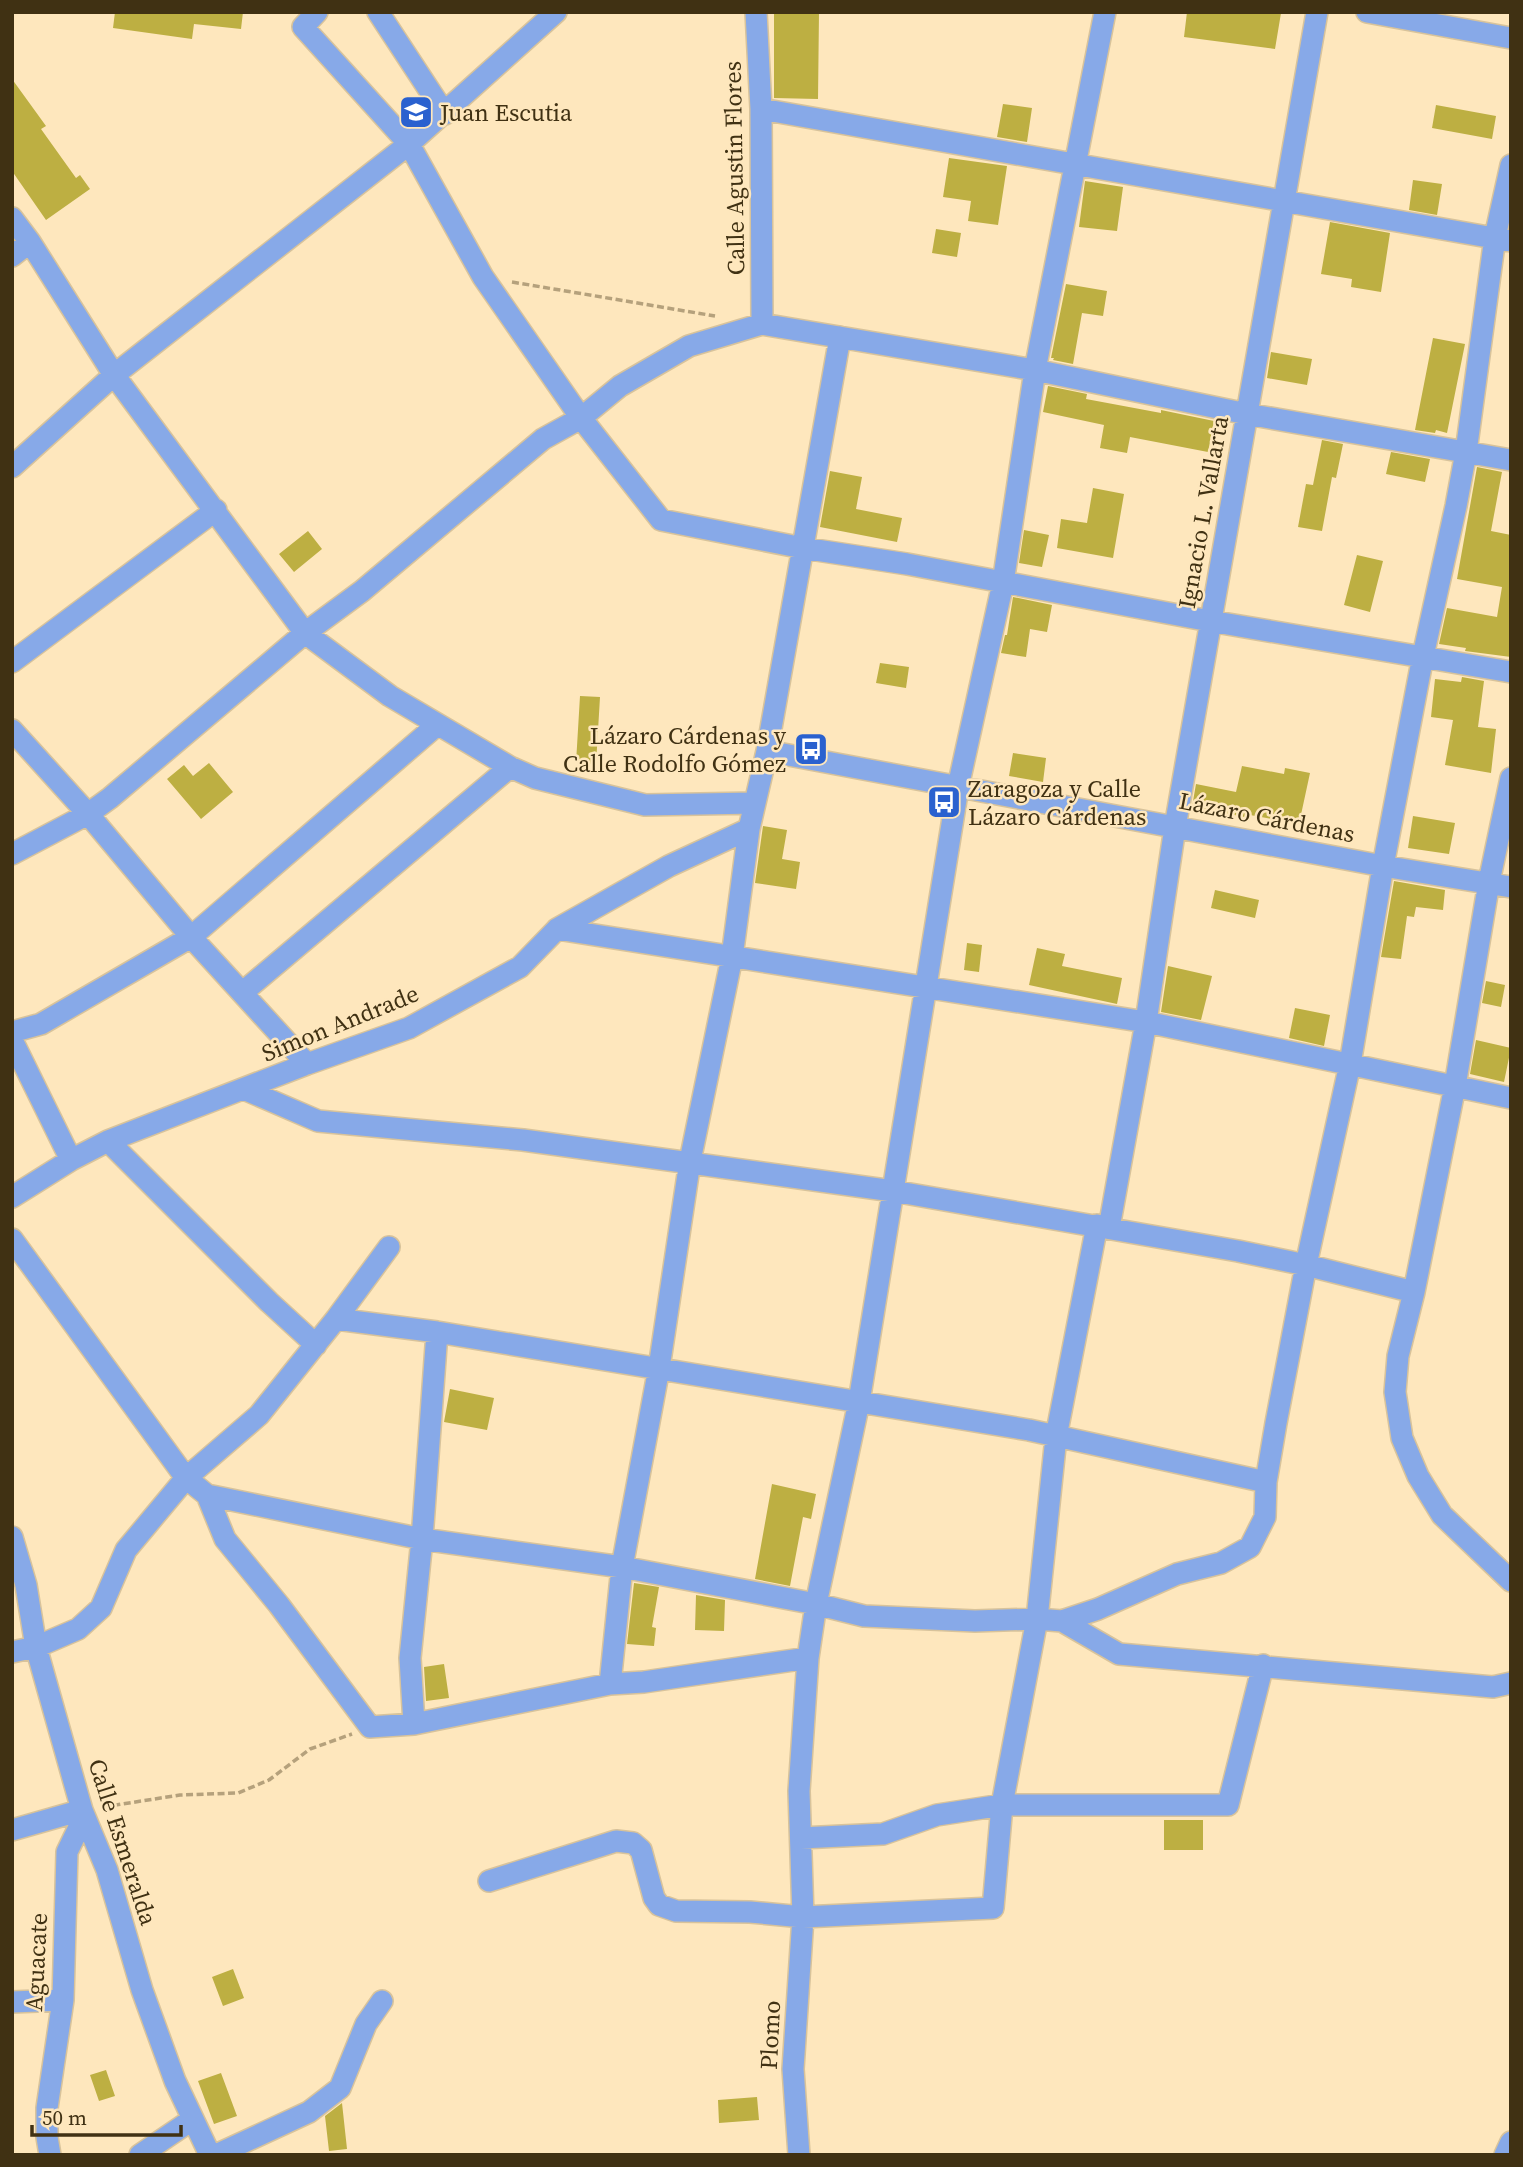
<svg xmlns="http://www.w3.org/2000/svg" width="1523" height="2167" font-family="'Source Serif 4',serif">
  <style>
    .building { fill: #bdaf42 }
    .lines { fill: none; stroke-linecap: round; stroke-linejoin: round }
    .minor-casing { stroke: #d8c39b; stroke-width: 24 }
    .path { stroke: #b5a17c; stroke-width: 3.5; stroke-dasharray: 7 3.5; stroke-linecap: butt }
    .minor { stroke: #87a9e8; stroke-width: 21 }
    .labels { text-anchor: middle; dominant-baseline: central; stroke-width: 5; stroke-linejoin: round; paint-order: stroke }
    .poi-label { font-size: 24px; fill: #403113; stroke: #fee7bd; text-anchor: start }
    .street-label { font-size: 24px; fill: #403113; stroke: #fee7bd }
  </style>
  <rect width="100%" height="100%" fill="#fee7bd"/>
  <path class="building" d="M115,12H243L241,29L194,24L192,39L113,28Z
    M774,12H819L818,99L774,98Z
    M1187,12L1281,13L1275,49L1184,37Z
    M12,79L46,126L41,129L76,178L80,175L90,189L46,220L12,171Z
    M1003,104L1032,108L1027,142L997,137Z
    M1436,105L1496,116L1492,139L1432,128Z
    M949,158L1007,166L998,225L968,221L971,201L943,197Z
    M1413,180L1442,184L1437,215L1409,210Z
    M1085,181L1123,187L1117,231L1079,227Z
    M1330,222L1390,233L1381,292L1351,287L1352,279L1321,274Z
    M936,229L961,233L957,257L932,253Z
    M1066,284L1107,291L1103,316L1082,313L1073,364L1053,360L1054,358H1051Z
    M1433,338L1465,344L1447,433L1436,430L1435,433L1415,430Z
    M1271,352L1312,359L1307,385L1267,378Z
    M1048,386L1087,394L1086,399L1161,413V410L1214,421L1208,452L1130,437L1127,453L1100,448L1104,425L1043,412Z
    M1322,440L1343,444L1336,478L1332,477L1322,531L1298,527L1306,484L1313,485Z
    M1391,452L1430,459L1425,482L1386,474Z
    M1477,467L1502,472L1491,531L1511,535V657L1465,651L1466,648L1439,644L1447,608L1497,617L1502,587L1457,579Z
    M830,471L862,477L856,509L902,518L897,542L820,527Z
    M1093,488L1124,494L1113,558L1057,548L1061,519L1087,523Z
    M1024,530L1049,535L1042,567L1019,563Z
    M308,531L322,549L294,572L279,554Z
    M1357,555L1383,561L1370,612L1344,605Z
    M1013,597L1052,605L1047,632L1030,629L1026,657L1001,653L1005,635H1007Z
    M880,663L909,667L906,688L876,683Z
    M1462,677L1484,681L1478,727L1496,729L1491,773L1445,765L1453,720L1431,717L1435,679L1461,682Z
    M580,696L600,697L596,764L576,763Z
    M1013,753L1046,758L1043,782L1009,776Z
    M209,763L233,792L201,819L167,779L184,765L193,776Z
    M1242,766L1284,774L1285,768L1310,773L1299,824L1250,815V818L1192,807L1196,784L1236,792Z
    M1413,816L1455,823L1449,854L1408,848Z
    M763,826L787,830L782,859L800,862L796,889L755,883Z
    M1394,881L1445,890L1443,910L1416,907L1414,917L1407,916L1401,959L1381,957Z
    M1215,890L1259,900L1255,918L1211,908Z
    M967,943L982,945L979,972L964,970Z
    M1037,948L1065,954L1062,966L1122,978L1117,1004L1029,985Z
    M1168,966L1212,976L1201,1020L1161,1012Z
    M1486,981L1505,985L1501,1007L1482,1003Z
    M1295,1008L1330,1015L1324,1046L1289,1038Z
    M1476,1040L1511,1048L1504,1082L1470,1074Z
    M450,1389L494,1398L487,1430L444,1422Z
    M772,1484L816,1494L811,1519L803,1517L790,1586L755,1579Z
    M634,1583L659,1587L652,1627L656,1628L654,1646L627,1644Z
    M696,1595L725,1600L724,1631L695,1630Z
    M444,1664L449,1698L426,1701L424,1667Z
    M1164,1820H1203V1850H1164Z
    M233,1969L244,1998L223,2006L212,1977Z
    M106,2070L115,2096L99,2101L90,2075Z
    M221,2073L237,2116L214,2124L198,2081Z
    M757,2097L759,2120L719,2123L718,2100Z
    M342,2103L347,2149L329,2151L325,2116Z"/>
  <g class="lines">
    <g class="minor-casing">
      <path id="minor" d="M317,12L303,27L409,144L483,277L581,418L661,520L803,548L907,564L1210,621L1511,672
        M378,12L445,114
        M756,12L761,109L762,324
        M1367,12L1511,38
        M761,109L1511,241
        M12,218L30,242L114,375L305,633L390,696L510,767L535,778L645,805L755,803
        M12,256L30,242
        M12,467L114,375L409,144L556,12
        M12,662L216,510
        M12,730L88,814L191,937L307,1064
        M767,751L1383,866L1511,887
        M1511,778L1489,882L1455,1086L1414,1292L1398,1356L1395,1392L1402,1438L1418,1476L1442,1515L1511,1581
        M12,854L88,814L110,798L305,633L362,591L543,439L581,418L620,386L689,346L762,324L1035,370L1247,414L1511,460
        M557,929L1146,1022L1511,1098
        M243,992L510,767
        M12,1032L41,1024L191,937L437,725
        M12,1040L71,1160
        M244,1089L318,1121L523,1140L893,1191L1238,1251L1306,1265L1414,1292
        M108,1141L269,1302L316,1345
        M12,1197L71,1160L108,1141L307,1064L409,1028L520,967L557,929L669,866L749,829
        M1109,1228L1146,1022L1175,827L1317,12
        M12,1239L186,1478L207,1495L422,1539L622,1567L816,1604L864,1616L975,1621L1037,1619L1062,1621L1098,1609L1177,1574L1221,1563L1250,1547L1265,1517L1266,1482L1276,1423L1306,1265L1350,1064L1383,866L1423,656L1456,506L1466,452L1495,237L1511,165
        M336,1319L437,1332L1029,1430L1266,1482
        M207,1495L225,1539L279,1605L370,1727L414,1724L610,1684L644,1682L808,1658
        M12,1537L26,1585L36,1647L82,1810L107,1870L142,1990L175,2081L210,2155
        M1062,1621L1119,1654L1493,1687L1511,1683
        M12,1652L36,1647L78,1629L101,1608L126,1550L186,1478L259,1415L336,1319L389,1247
        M610,1684L622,1567L659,1368L690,1161L732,957L749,829L767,751L840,337
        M414,1724L410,1658L422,1539L437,1332
        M12,1830L82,1810
        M801,1838L883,1834L937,1815L1002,1805H1228L1263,1665
        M489,1881L616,1841L633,1843L641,1850L654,1898L659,1905L676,1911L750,1912L803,1917L993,1908L1002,1805L1037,1619L1056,1437L1097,1225
        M12,2002L63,2000
        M50,2155L47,2137V2108L63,2000L67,1852L84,1817
        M140,2155L193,2119
        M216,2155L309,2112L340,2088L366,2024L382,2001
        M799,2155L793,2069L803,1917L799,1791L808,1658L816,1604L859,1402L958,787L1003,583L1035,370L1105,12
        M1505,2155L1511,2142"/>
    </g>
    <path class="path" d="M512,282L715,316
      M103,1807L180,1795L238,1793L269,1780L310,1749L352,1734"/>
    <use href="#minor" class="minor"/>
  </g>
  <defs>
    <g id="school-square" transform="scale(1.75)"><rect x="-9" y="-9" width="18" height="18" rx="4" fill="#2a61cf" stroke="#fee7bd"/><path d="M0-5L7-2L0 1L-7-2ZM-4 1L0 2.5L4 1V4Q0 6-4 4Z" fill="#fff"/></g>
    <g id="bus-square" transform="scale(1.75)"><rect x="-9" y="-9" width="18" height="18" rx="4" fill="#2a61cf" stroke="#fee7bd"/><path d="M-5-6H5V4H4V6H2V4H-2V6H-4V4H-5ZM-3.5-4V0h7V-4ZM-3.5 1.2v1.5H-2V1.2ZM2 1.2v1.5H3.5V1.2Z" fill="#fff"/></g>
  </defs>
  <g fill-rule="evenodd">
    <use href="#school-square" x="416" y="112"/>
    <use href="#bus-square" x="811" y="749"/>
    <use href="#bus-square" x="944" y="802"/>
  </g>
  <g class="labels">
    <g class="poi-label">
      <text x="440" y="112">Juan Escutia</text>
      <text x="786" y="735" text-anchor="end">Lázaro Cárdenas y<tspan x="786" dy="28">Calle Rodolfo Gómez</tspan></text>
      <text x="968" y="788">Zaragoza y Calle<tspan x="968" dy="28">Lázaro Cárdenas</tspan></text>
    </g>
    <g class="street-label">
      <text transform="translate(734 168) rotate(-91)">Calle Agustin Flores</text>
      <text transform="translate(1203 512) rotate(-80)">Ignacio L. Vallarta</text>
      <text transform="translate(1267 817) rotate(11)">Lázaro Cárdenas</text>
      <text transform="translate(340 1023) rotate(-22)">Simon Andrade</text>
      <text transform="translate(123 1842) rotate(72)">Calle Esmeralda</text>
      <text transform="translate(36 1962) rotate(-87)">Aguacate</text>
      <text transform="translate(770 2035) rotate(-87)">Plomo</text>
    </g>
  </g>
  <rect width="1523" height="2167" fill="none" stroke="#403113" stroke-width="28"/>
  <path d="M32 2125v10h149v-10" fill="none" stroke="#403113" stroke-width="3.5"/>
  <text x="42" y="2125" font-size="21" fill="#403113" stroke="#fee7bd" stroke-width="5" paint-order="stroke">50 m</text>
</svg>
